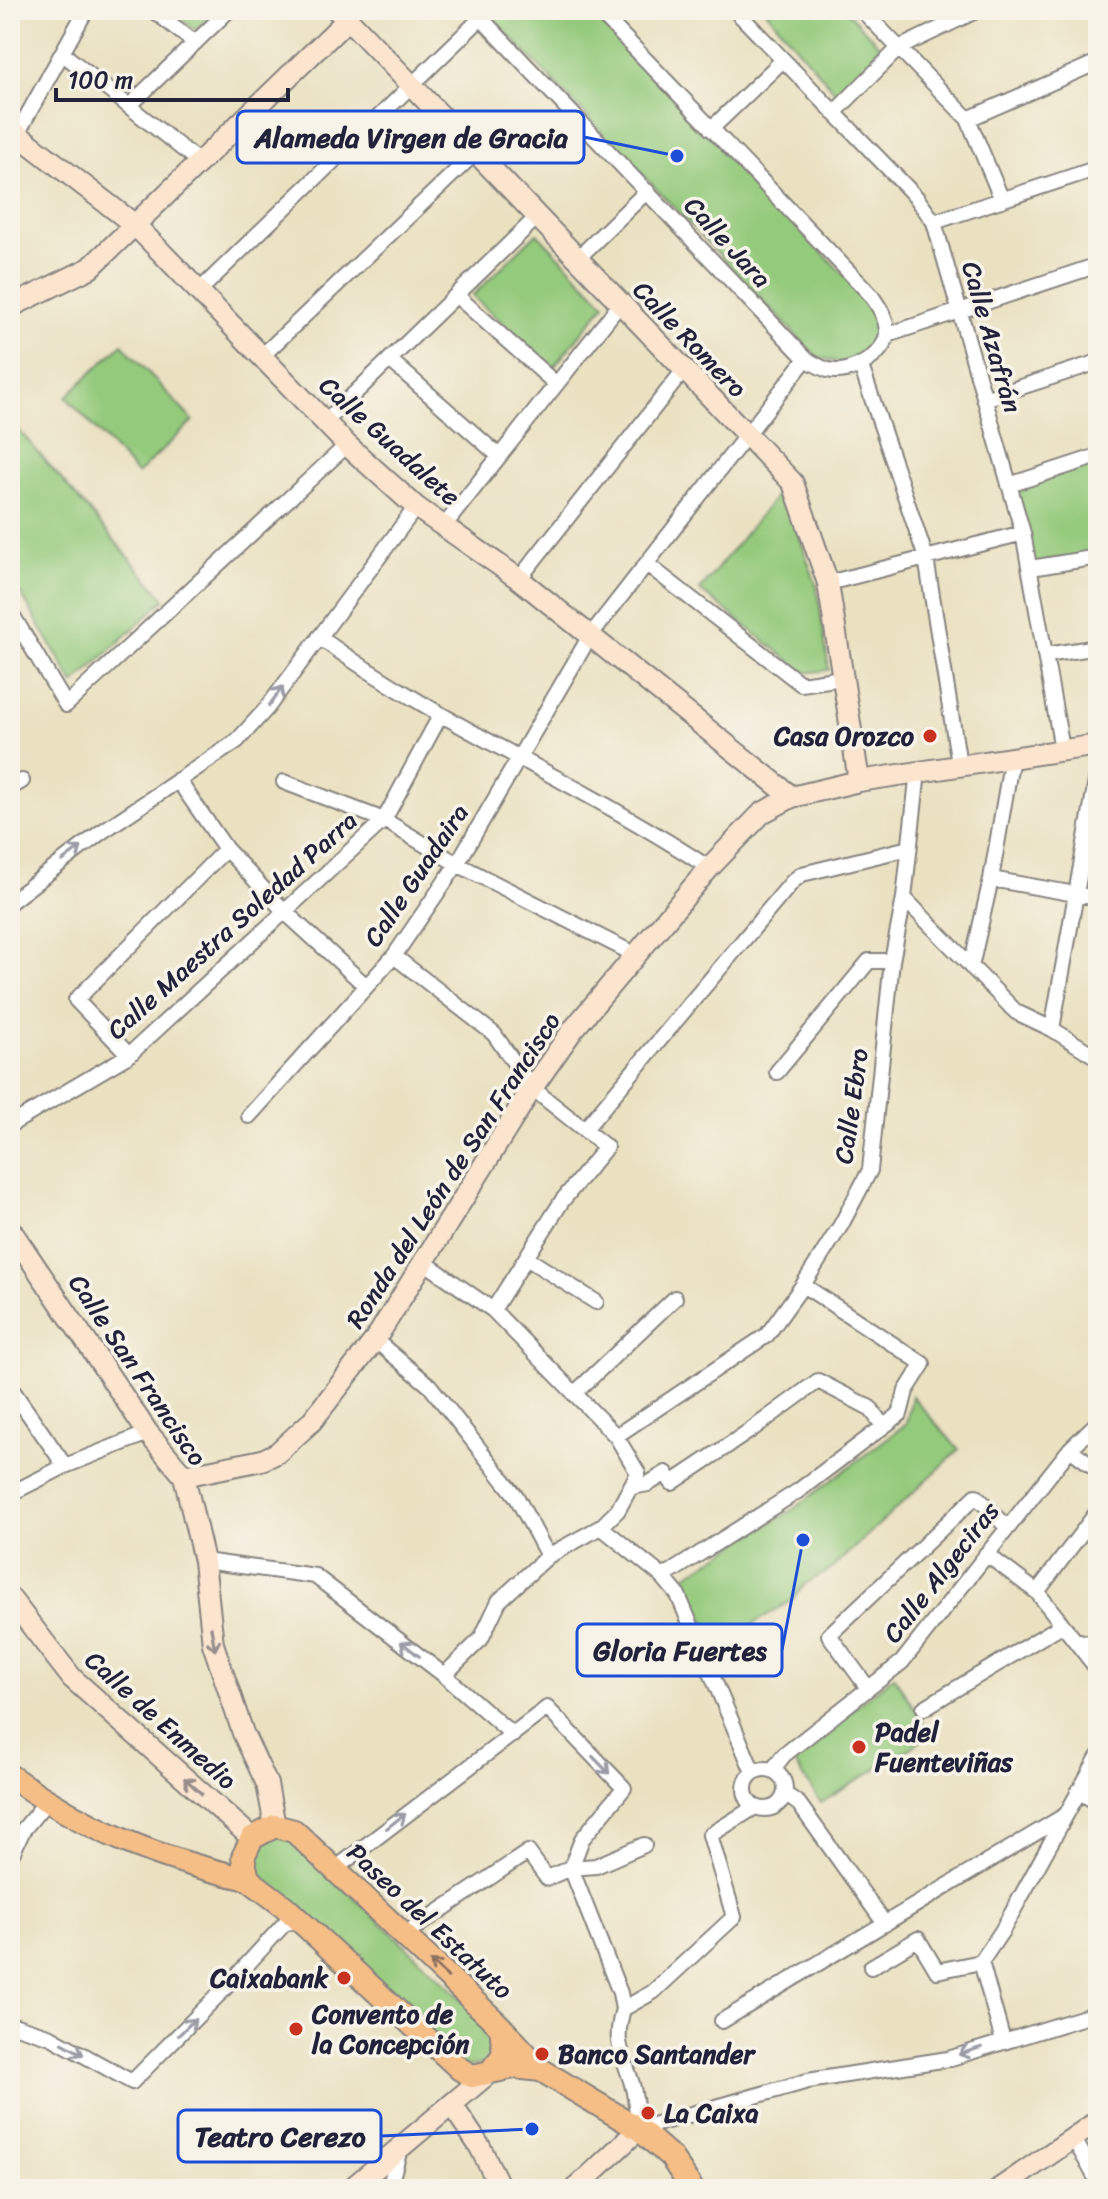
<svg xmlns="http://www.w3.org/2000/svg" width="1108" height="2199" font-family="Sriracha,sans-serif">
  <style>
    .green { fill: #94ca7c; stroke: #5b765c; stroke-width: 2 }
    .lines { fill: none; stroke-linecap: round; stroke-linejoin: round }
    .street-casing { stroke: #86827e; stroke-width: 18 }
    .secondary-casing { stroke: #86827e; stroke-width: 24 }
    .primary-casing { stroke: #86827e; stroke-width: 26 }
    .street { stroke: #fff; stroke-width: 14 }
    .secondary { stroke: #fbe5cf; stroke-width: 20 }
    .primary { stroke: #f6be87; stroke-width: 22 }
    .oneway { stroke: #9c9ca7 }
    .oneway2 { stroke: #998d8c }
    .oneway3 { stroke: #8c7061 }
    .poi-dot { fill: #c8321e; stroke: #f7f3e8; stroke-width: 3 }
    .labels { text-anchor: middle; dominant-baseline: central; stroke-width: 7; stroke-linejoin: round; paint-order: stroke }
    .street-label { font-size: 26px; fill: #22223b; stroke: #f7f3e8 }
    .poi-label { font-size: 26px; font-weight: bold; fill: #22223b; stroke: #f7f3e8; text-anchor: start }
    .leader { fill: none; stroke: #1d4ed8; stroke-width: 3 }
    .callout-dot { fill: #1d4ed8; stroke: #f7f3e8; stroke-width: 3 }
    .callout { fill: #f7f3e8; stroke: #1d4ed8; stroke-width: 3 }
    .callout-label { font-size: 28px; text-anchor: middle; font-weight: bold; fill: #22223b }
  </style>
  <rect width="100%" height="100%" fill="#f7f3e8"/>
  <filter id="ink" filterUnits="userSpaceOnUse"><feTurbulence type="fractalNoise" baseFrequency=".0125" numOctaves="2"/><feDisplacementMap in="SourceGraphic" scale="16" xChannelSelector="R" yChannelSelector="G"/><feConvolveMatrix kernelMatrix="1 2 1 2 8 2 1 2 1" color-interpolation-filters="sRGB"/></filter>
  <filter id="wash" filterUnits="userSpaceOnUse"><feTurbulence type="fractalNoise" baseFrequency=".006" numOctaves="4" result="noise"/><feDisplacementMap in="SourceGraphic" scale="32" xChannelSelector="R" yChannelSelector="G"/><feGaussianBlur stdDeviation="1.8" result="paint"/><feColorMatrix in="noise" values="0 0 0 0 0 0 0 0 0 0 0 0 0 0 0 0 0 1.4 0 .05"/><feComposite in="paint" operator="in"/></filter>
  <g filter="url(#wash)">
    <rect width="100%" height="100%" fill="#eae1c1"/>
    <path class="green" d="M170,10H215L195,30Z
      M485,10H589L866,298L878,328L866,352L842,363L817,357Z
      M765,10H845L891,57L836,93Z
      M537,233L605,304L553,368L472,296Z
      M122,344L193,421L137,474L66,397Z
      M10,420L165,599L74,684L21,594L10,588Z
      M1098,456V557L1031,568L1009,485Z
      M782,488L817,587L829,670L805,673L700,590Z
      M912,1396L959,1450L830,1570L805,1584L792,1600L717,1646L682,1578L792,1510L906,1424Z
      M894,1676L931,1735L821,1803L792,1759Z
      M275,1834L291,1838L496,2031L492,2063L464,2067L253,1874L251,1853Z"/>
  </g>
  <g filter="url(#ink)">
    <g class="lines">
      <g class="street-casing">
        <path id="street" d="M153,10L195,43
          M478,10L481,18L806,359C813,363 821,368 828,370C849,376 885,356 887,333C887,318 878,305 870,294L598,10
          M735,10L916,197L934,222L1023,533L1062,749
          M862,10L968,119L1002,200
          M62,53L199,162
          M130,105L229,10
          M834,113L899,48L978,10
          M968,119L1098,62
          M711,129L783,60
          M17,134L86,10
          M934,222L1098,168
          M577,259L647,191
          M200,290L481,18
          M457,296L556,384
          M887,335L1098,265
          M262,356L475,153
          M390,360L499,456
          M861,366L926,558L959,764
          M984,399L1098,362
          M325,422L537,217
          M1009,485L1098,456
          M444,526L620,304
          M648,565L801,684L842,678
          M1031,568L1098,557
          M519,579L684,370
          M828,583L1023,533
          M10,611L66,705L347,445
          M319,637C442,726 583,784 709,868
          M1046,655L1098,647
          M178,780L226,849L285,912L366,986
          M284,782L384,820L457,864L634,954
          M10,788L22,781
          M991,879L1098,898
          M904,898L1016,1012L1052,1029L1098,1058
          M10,902L100,833L237,741L267,708L416,507
          M394,956L494,1034L532,1088L606,1147L562,1201L493,1310
          M971,967L991,879L1012,757
          M1052,1029L1098,770
          M129,1055L76,1000L226,849
          M777,1072L869,961H892
          M249,1116L394,956L457,864L590,636L806,359
          M10,1125L129,1055L384,820L440,716
          M585,1129L793,881L802,874L909,848
          M528,1259L596,1302
          M424,1262L493,1310L616,1436L638,1473L618,1510L601,1527L548,1556L499,1601L481,1639L444,1675
          M375,1340L430,1386L516,1496L548,1556
          M10,1387L65,1466
          M574,1394L675,1298
          M616,1436L767,1335L803,1285L841,1225L870,1170L892,961L904,898L918,771
          M1070,1449L1098,1470
          M632,1487L648,1484L666,1473L672,1483L751,1430L818,1381L870,1408L883,1426
          M10,1494L65,1466L148,1433
          M601,1527L663,1577L678,1595L753,1772
          M986,1554L1037,1592L1098,1670
          M204,1561L315,1576L444,1675L513,1735
          M663,1577L798,1491L900,1414L906,1391L923,1364L803,1285
          M1037,1592L1098,1511
          M1075,1640L1098,1645
          M868,1688L829,1635L976,1496L1007,1527
          M924,1708L1062,1625
          M745 1789a20 20 0 1 1 40 0a20 20 0 1 1-40 0Z
          M773,1769L784,1755L902,1662L1070,1449L1098,1422
          M1078,1791L1098,1803
          M785,1794L799,1804L885,1924
          M10,1858L23,1830L46,1802
          M571,1868L620,1993L623,2009L653,1992L734,1917L710,1835L755,1807
          M335,1869L547,1708L624,1788L582,1839L571,1868
          M404,1935L528,1852L547,1878L571,1868L596,1866L644,1845
          M981,1962L1003,2041
          M871,1967L918,1939L937,1971L981,1962L1002,1931L1098,1757
          M623,2009C613,2045 622,2050 632,2084C636,2098 637,2114 639,2129L808,2081L948,2059L1098,2013
          M722,2021L1064,1816
          M10,2024L51,2037L132,2082L232,1981L285,1923L300,1921
          M1073,2137L1098,2182
          M389,2189L400,2149"/>
      </g>
      <g class="secondary-casing">
        <path id="secondary" d="M337,10L348,19L793,483L828,583L859,781
          M1096,10L1098,15
          M10,132L17,134L135,225L347,445L416,507L519,579L792,797
          M10,307L90,268L348,19
          M10,1229L148,1433L184,1476L204,1561L213,1644L243,1733L267,1784L275,1826
          M184,1476L262,1460L277,1453L311,1422L375,1340L532,1088L572,1031L709,868L762,813L792,797L859,781L1098,745
          M10,1598L72,1678L252,1838
          M452,2105L480,2147L501,2189
          M351,2189L490,2072
          M575,2189L639,2129
          M999,2189L1098,2121"/>
      </g>
      <g class="primary-casing">
        <path id="primary" d="M10,1776C86,1830 157,1859 248,1879
          M501,2027L541,2070L639,2129L671,2157L692,2189
          M490,2072L504,2054L501,2027L294,1831L275,1826L252,1838L243,1857L248,1879L285,1907L460,2069L472,2076L514,2067L541,2070"/>
      </g>
      <use href="#street" class="street"/>
      <use href="#secondary" class="secondary"/>
      <use href="#primary" class="primary"/>
    </g>
    <defs><path id="oneway-shaft" d="M-6 0H5M1.5-3L5.5 0L1.5 3" fill="none" stroke-width="1.6" stroke-linecap="round" stroke-linejoin="round" transform="scale(2)"/></defs>
    <g class="oneway">
      <use href="#oneway-shaft" transform="translate(276 696) rotate(-54)"/>
      <use href="#oneway-shaft" transform="translate(72 854) rotate(-37)"/>
      <use href="#oneway-shaft" transform="translate(410 1649) rotate(-142)"/>
      <use href="#oneway-shaft" transform="translate(601 1765) rotate(46)"/>
      <use href="#oneway-shaft" transform="translate(396 1821) rotate(-38)"/>
      <use href="#oneway-shaft" transform="translate(187 2027) rotate(-45)"/>
      <use href="#oneway-shaft" transform="translate(73 2049) rotate(29)"/>
      <use href="#oneway-shaft" transform="translate(970 2051) rotate(162)"/>
    </g>
    <g class="oneway2">
      <use href="#oneway-shaft" transform="translate(213 1639) rotate(80)"/>
      <use href="#oneway-shaft" transform="translate(193 1786) rotate(-138)"/>
    </g>
    <use class="oneway3" href="#oneway-shaft" transform="translate(439 1969) rotate(-137)"/>
  </g>
  <g class="poi-dot">
    <circle cx="930" cy="736" r="8"/>
    <circle cx="859" cy="1747" r="8"/>
    <circle cx="344" cy="1978" r="8"/>
    <circle cx="296" cy="2029" r="8"/>
    <circle cx="542" cy="2054" r="8"/>
    <circle cx="648" cy="2113" r="8"/>
  </g>
  <g class="labels">
    <g class="street-label">
      <text transform="translate(728 242) rotate(47)">Calle Jara</text>
      <text transform="translate(992 337) rotate(74)">Calle Azafrán</text>
      <text transform="translate(690 339) rotate(46)">Calle Romero</text>
      <text transform="translate(390 441) rotate(42)">Calle Guadalete</text>
      <text transform="translate(416 875) rotate(-56)">Calle Guadaira</text>
      <text transform="translate(232 925) rotate(-42)">Calle Maestra Soledad Parra</text>
      <text transform="translate(851 1106) rotate(-82)">Calle Ebro</text>
      <text transform="translate(453 1170) rotate(-57)">Ronda del León de San Francisco</text>
      <text transform="translate(138 1370) rotate(56)">Calle San Francisco</text>
      <text transform="translate(941 1572) rotate(-52)">Calle Algeciras</text>
      <text transform="translate(161 1720) rotate(42)">Calle de Enmedio</text>
      <text transform="translate(430 1921) rotate(43)">Paseo del Estatuto</text>
    </g>
    <g class="poi-label">
      <text x="914" y="736" text-anchor="end">Casa Orozco</text>
      <text x="875" y="1732">Padel<tspan x="875" dy="30">Fuenteviñas</tspan></text>
      <text x="328" y="1978" text-anchor="end">Caixabank</text>
      <text x="312" y="2014">Convento de<tspan x="312" dy="30">la Concepción</tspan></text>
      <text x="558" y="2054">Banco Santander</text>
      <text x="664" y="2113">La Caixa</text>
    </g>
  </g>
  <path class="leader" d="M677 156L584 137M803 1540L782 1650M532 2129L381 2136"/>
  <g class="callout-dot">
    <circle cx="677" cy="156" r="8"/>
    <circle cx="803" cy="1540" r="8"/>
    <circle cx="532" cy="2129" r="8"/>
  </g>
  <g class="callout">
    <rect x="237" y="111" width="347" height="52" rx="8"/>
    <rect x="577" y="1624" width="205" height="52" rx="8"/>
    <rect x="178" y="2110" width="203" height="52" rx="8"/>
  </g>
  <g class="callout-label">
    <text x="411" y="147">Alameda Virgen de Gracia</text>
    <text x="680" y="1660">Gloria Fuertes</text>
    <text x="280" y="2146">Teatro Cerezo</text>
  </g>
  <rect width="1108" height="2199" fill="none" stroke="#f7f3e8" stroke-width="40"/>
  <path d="M56 88v12h232v-12" fill="none" stroke="#22223b" stroke-width="4"/>
  <text x="68" y="88" font-size="24" fill="#22223b" stroke="#f7f3e8" stroke-width="6" paint-order="stroke">100 m</text>
</svg>
